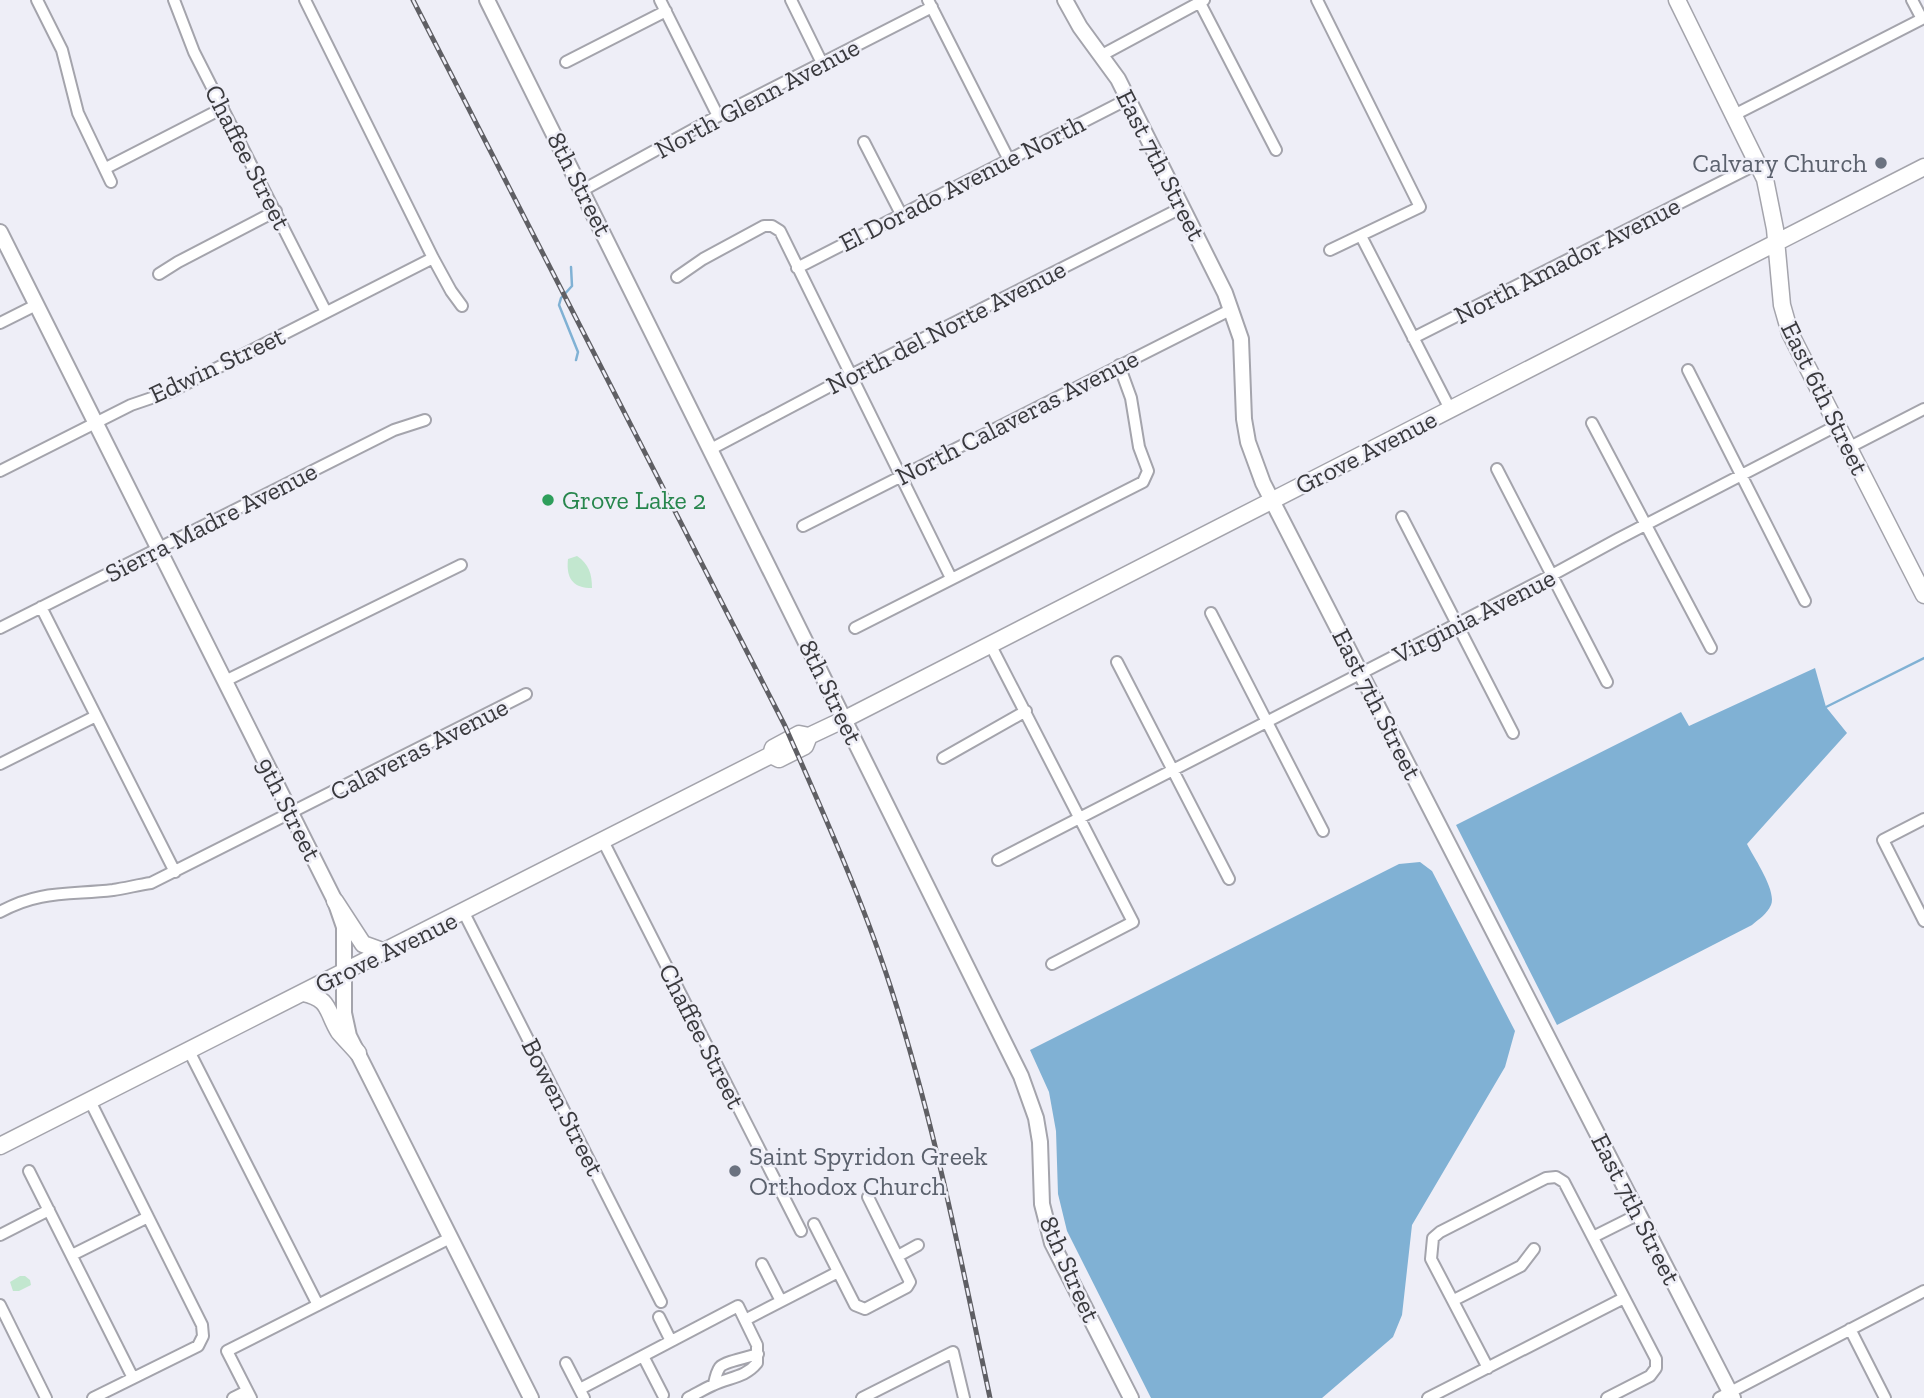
<svg xmlns="http://www.w3.org/2000/svg" width="1924" height="1398" font-family="'Zilla Slab',serif">
  <style>
    .green { fill: #c2e7cf }
    .water { fill: #80b1d4 }
    .lines { fill: none; stroke-linecap: round; stroke-linejoin: round }
    .stream { stroke: #80b1d4; stroke-width: 2.5 }
    .minor-casing { stroke: #a4a4ac; stroke-width: 14 }
    .tertiary-casing { stroke: #a4a4ac; stroke-width: 18 }
    .secondary-casing { stroke: #a4a4ac; stroke-width: 19 }
    .minor { stroke: #fff; stroke-width: 10 }
    .tertiary { stroke: #fff; stroke-width: 14 }
    .secondary { stroke: #fff; stroke-width: 16 }
    .rail-casing { stroke: #5f5f64; stroke-width: 5 }
    .rail { stroke: #eeeef7; stroke-width: 2.5; stroke-dasharray: 8; stroke-linecap: butt }
    .worship-dot { fill: #6b7280; stroke: #eeeef7; stroke-width: 2.5 }
    .leisure-dot { fill: #2e9e5b; stroke: #eeeef7; stroke-width: 2.5 }
    .labels { text-anchor: middle; dominant-baseline: central; stroke-width: 5; stroke-linejoin: round; paint-order: stroke }
    .street-label { font-size: 26px; fill: #3a3a3e; stroke: #eeeef7 }
    .worship-label { font-size: 26px; fill: #5b616d; stroke: #eeeef7; text-anchor: end }
    .leisure-label { font-size: 26px; fill: #27864d; stroke: #eeeef7; text-anchor: start }
  </style>
  <rect width="100%" height="100%" fill="#eeeef7"/>
  <path class="green" d="M577,556C589,564 592,574 592,588C572,588 566,577 568,559Z
    M20,1276H25L30,1280L31,1285L19,1291H13L10,1282Z"/>
  <path class="water" d="M1815,668L1826,707L1847,733L1747,844C1754,858 1777,891 1771,905C1767,914 1759,919 1752,925L1557,1025L1456,825L1681,712L1689,726Z
    M1420,862L1432,871L1515,1031L1505,1067L1412,1225L1402,1315L1393,1337L1322,1398H1151L1067,1231L1058,1194L1056,1131L1049,1092L1030,1050L1399,864Z"/>
  <g class="lines">
    <path class="stream" d="M571,267L572,286L561,298L559,305L578,352L576,360
      M1826,707L1924,658"/>
    <g class="minor-casing">
      <path id="minor" d="M37,0L62,50L78,113L111,182
        M174,0L194,52L326,312
        M305,0L433,258L451,291L462,306
        M660,0L718,116
        M791,0L822,63
        M928,0L1008,158
        M1317,0L1420,207L1330,250
        M1912,0L1922,19
        M1200,3L1276,150
        M1102,55L1204,0
        M566,62L666,11
        M1734,115L1924,18
        M864,142L901,214
        M106,168L223,108
        M583,190L718,116L932,7
        M1361,236L1450,409
        M797,268L1128,99
        M159,274L178,262L276,211
        M677,277L703,259L764,226H772L780,231L951,578
        M0,323L36,305
        M1413,338L1759,163
        M1688,370L1805,601
        M1592,423L1711,648
        M1848,448L1924,409
        M711,449L851,375L1183,207
        M1497,469L1607,682
        M0,471L131,405L172,391L433,258
        M1402,517L1513,733
        M803,526L1232,309
        M41,607L175,872
        M1211,613L1323,831
        M0,628L394,430L425,420
        M855,628L1143,482L1148,471L1139,447L1131,398L1119,365
        M990,644L1133,922L1052,964
        M1117,662L1229,879
        M225,681L461,565
        M943,758L1026,711
        M0,764L96,716
        M1924,819L1883,840L1924,921
        M603,841L801,1231
        M998,860L1552,575L1618,539L1836,426
        M0,912C39,890 70,895 113,890C126,888 138,885 151,883L526,694
        M464,913L661,1302
        M189,1051L318,1305
        M90,1101L202,1325L203,1336L198,1346L93,1398
        M29,1171L133,1378
        M814,1224L855,1305L865,1309L907,1287L910,1282L868,1197
        M0,1235L49,1210
        M1593,1237L1639,1214
        M72,1255L148,1217
        M898,1256L918,1245
        M762,1264L781,1301
        M1454,1300L1521,1266L1534,1249
        M0,1305L46,1398
        M659,1317L671,1341
        M745,1320L838,1272
        M1850,1329L1885,1398
        M643,1356L663,1395
        M566,1363L584,1398
        M1488,1368L1431,1259L1433,1238L1440,1232L1546,1178L1556,1177L1564,1182L1656,1359V1368L1650,1376L1607,1398
        M714,1384C715,1379 717,1371 720,1367C724,1362 749,1357 758,1354
        M580,1389L738,1306L757,1345V1363C745,1378 729,1377 713,1385C704,1389 696,1394 688,1398
        M233,1398L247,1391
        M251,1398L227,1351L450,1238
        M862,1398L953,1352L964,1398
        M1428,1398L1624,1298
        M1719,1398L1924,1291"/>
    </g>
    <g class="tertiary-casing">
      <path id="tertiary" d="M487,0L1021,1076L1036,1118L1040,1142L1042,1204L1052,1243L1131,1398
        M1065,0L1080,27L1118,79L1225,293L1241,339L1244,419L1248,442L1263,483L1733,1398
        M0,232L335,901L344,927V1013L349,1036L531,1398"/>
    </g>
    <g class="secondary-casing">
      <path id="secondary" d="M1677,0L1765,179L1775,229L1782,305L1790,333L1924,595
        M771,755L779,759L805,746L809,736
        M335,901L363,944L385,952
        M303,993C331,999 326,1011 339,1032C345,1039 352,1046 358,1053
        M0,1146L771,755L773,748L799,734L809,736L845,719L1924,167"/>
    </g>
    <use href="#minor" class="minor"/>
    <use href="#tertiary" class="tertiary"/>
    <use href="#secondary" class="secondary"/>
    <g class="rail-casing">
      <path id="rail" d="M413,0L785,726C825,817 866,907 895,1001C936,1131 962,1265 990,1398"/>
    </g>
    <use href="#rail" class="rail"/>
  </g>
  <g class="worship-dot">
    <circle cx="1881" cy="163" r="7"/>
    <circle cx="735" cy="1171" r="7"/>
  </g>
  <circle class="leisure-dot" cx="548" cy="500" r="7"/>
  <g class="labels">
    <g class="street-label">
      <text transform="translate(757 98) rotate(-28)">North Glenn Avenue</text>
      <text transform="translate(248 157) rotate(63)">Chaffee Street</text>
      <text transform="translate(1161 165) rotate(63)">East 7th Street</text>
      <text transform="translate(962 183) rotate(-27)">El Dorado Avenue North</text>
      <text transform="translate(580 184) rotate(63)">8th Street</text>
      <text transform="translate(1567 260) rotate(-27)">North Amador Avenue</text>
      <text transform="translate(946 327) rotate(-27)">North del Norte Avenue</text>
      <text transform="translate(217 365) rotate(-25)">Edwin Street</text>
      <text transform="translate(1825 398) rotate(64)">East 6th Street</text>
      <text transform="translate(1017 417) rotate(-27)">North Calaveras Avenue</text>
      <text transform="translate(1366 452) rotate(-27)">Grove Avenue</text>
      <text transform="translate(211 522) rotate(-27)">Sierra Madre Avenue</text>
      <text transform="translate(1474 616) rotate(-27)">Virginia Avenue</text>
      <text transform="translate(831 692) rotate(64)">8th Street</text>
      <text transform="translate(1377 704) rotate(63)">East 7th Street</text>
      <text transform="translate(419 749) rotate(-27)">Calaveras Avenue</text>
      <text transform="translate(289 809) rotate(63)">9th Street</text>
      <text transform="translate(386 952) rotate(-26)">Grove Avenue</text>
      <text transform="translate(702 1036) rotate(63)">Chaffee Street</text>
      <text transform="translate(563 1107) rotate(63)">Bowen Street</text>
      <text transform="translate(1636 1209) rotate(63)">East 7th Street</text>
      <text transform="translate(1070 1269) rotate(66)">8th Street</text>
    </g>
    <g class="worship-label">
      <text x="1867" y="163">Calvary Church</text>
      <text x="749" y="1156" text-anchor="start">Saint Spyridon Greek<tspan x="749" dy="30">Orthodox Church</tspan></text>
    </g>
    <g class="leisure-label">
      <text x="562" y="500">Grove Lake 2</text>
    </g>
  </g>
</svg>
